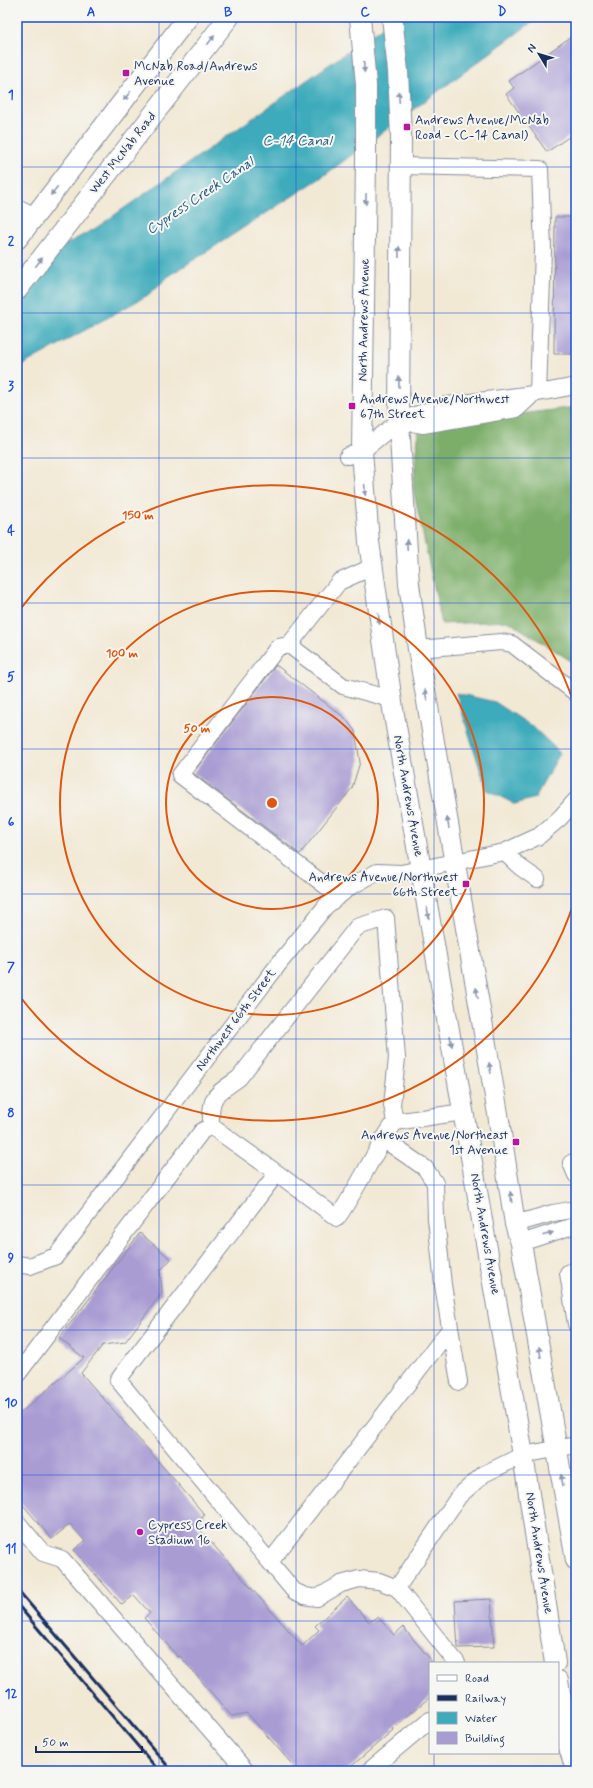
<svg xmlns="http://www.w3.org/2000/svg" width="593" height="1788" font-family="Mynerve,sans-serif">
  <style>
    .forest { fill: #7bae69; stroke: #4b6e64 }
    .water { fill: #3dabbb; stroke: #2c6d8c }
    .building { fill: #a89cd3 }
    .lines { fill: none; stroke-linecap: round; stroke-linejoin: round }
    .minor-casing { stroke: #868c9a; stroke-width: 18 }
    .major-casing { stroke: #868c9a; stroke-width: 22 }
    .minor { stroke: #fff; stroke-width: 16 }
    .major { stroke: #fff; stroke-width: 20 }
    .rail { stroke: #1b2f5e; stroke-width: 3 }
    .oneway { fill: #8d97ae }
    .grid { fill: none; stroke: #1d4ed8; stroke-width: 1; stroke-opacity: 0.55 }
    .ring { fill: none; stroke: #de5710; stroke-width: 2 }
    .poi-dot { fill: #b5179e; stroke: #f6f6f2; stroke-width: 1.5 }
    .labels { text-anchor: middle; dominant-baseline: central; stroke-width: 4; stroke-linejoin: round; paint-order: stroke }
    .poi-label { font-size: 13px; fill: #1b2f5e; stroke: #f6f6f2; text-anchor: start }
    .street-label { font-size: 13px; fill: #1b2f5e; stroke: #f6f6f2 }
    .water-label { font-size: 14px; font-style: italic; fill: #275a7f; stroke: #f6f6f2 }
    .centre { fill: #de5710; stroke: #f6f6f2; stroke-width: 2 }
    .ring-label { font-size: 12px; text-anchor: middle; font-weight: bold; fill: #de5710; stroke: #f6f6f2; stroke-width: 4; stroke-linejoin: round; paint-order: stroke }
    .neatline { fill: none; stroke: #1d4ed8; stroke-width: 1.5 }
    .grid-label { font-size: 13px; text-anchor: middle; font-weight: bold; fill: #1d4ed8 }
  </style>
  <rect width="100%" height="100%" fill="#f6f6f2"/>
  <filter id="ink" filterUnits="userSpaceOnUse"><feTurbulence type="fractalNoise" baseFrequency=".025" numOctaves="2"/><feDisplacementMap in="SourceGraphic" scale="8" xChannelSelector="R" yChannelSelector="G"/><feConvolveMatrix kernelMatrix="1 2 1 2 8 2 1 2 1" color-interpolation-filters="sRGB"/></filter>
  <filter id="wash" filterUnits="userSpaceOnUse"><feTurbulence type="fractalNoise" baseFrequency=".012" numOctaves="4" result="noise"/><feDisplacementMap in="SourceGraphic" scale="16" xChannelSelector="R" yChannelSelector="G"/><feGaussianBlur stdDeviation="0.9" result="paint"/><feColorMatrix in="noise" values="0 0 0 0 0 0 0 0 0 0 0 0 0 0 0 0 0 1.4 0 .05"/><feComposite in="paint" operator="in"/></filter>
  <g filter="url(#wash)">
    <rect width="100%" height="100%" fill="#f2e9d5"/>
    <path class="forest" d="M576,407V664L508,621L442,624L413,488L419,427Z"/>
    <path class="water" d="M397,17H539L322,177L169,276L148,295L17,368V271L96,228Z
      M456,693L495,702L533,727L560,753L535,798L515,804L487,790Z"/>
    <g id="blocks">
      <path class="building" d="M576,33V132L547,152L506,94L514,88L509,81Z
        M555,217H576V354H554Z
        M276,665L345,718L355,731L360,762L352,788L300,854L193,773Z
        M140,1233L171,1259L160,1271L162,1293L125,1342L103,1345L81,1373L205,1515L195,1524L302,1646L319,1630L315,1626L347,1597L369,1622L378,1617L394,1635L403,1627L430,1659V1697L392,1729L393,1730L346,1771H298L247,1713L232,1716L228,1712L180,1656L178,1657L144,1618L150,1613L134,1595L122,1605L74,1550L85,1541L70,1524L52,1539L17,1498V1416L84,1358L59,1338Z
        M491,1599L494,1647L458,1648L455,1601Z"/>
    </g>
  </g>
  <g filter="url(#ink)">
    <use href="#blocks" fill-opacity="0" stroke="#868c9a" stroke-width="1"/>
    <g class="lines">
      <g class="minor-casing">
        <path id="minor" d="M401,166L540,169L543,250L538,393
          M17,207L35,216
          M400,421L423,425L517,409L533,394
          M348,456L362,451L399,421L440,406L533,394L576,386
          M372,567L339,582L289,645L343,686L391,699
          M289,645L278,647L180,775L339,896
          M418,649L501,642L512,644L576,693
          M504,852L520,867L537,879
          M211,1126C210,1095 214,1096 239,1078L357,927L386,918L397,1058L392,1105L395,1122
          M383,1139L425,1168L435,1183L436,1218L443,1285L459,1382
          M576,1161L571,1163L576,1175
          M515,1224L553,1213L576,1209
          M521,1243L576,1225
          M17,1264L30,1266L56,1256L281,961L326,906L350,887L377,872L401,873L504,852L539,836L560,818L576,800
          M576,1270L568,1273L576,1324
          M17,1375L202,1131L211,1126L277,1173
          M17,1522L43,1553L62,1559L246,1771
          M270,1562L450,1329
          M397,1588L379,1581L359,1579L341,1584L317,1598L305,1596L294,1591L118,1380L277,1173L337,1218C359,1187 373,1153 395,1122L463,1112
          M457,1663L397,1588L459,1496L484,1474L523,1455L576,1445
          M369,1771L430,1720"/>
      </g>
      <g class="major-casing">
        <path id="major" d="M360,17L366,85V160L362,451L369,542L393,709L523,1455L555,1663
          M392,17L398,71L401,136L399,421L409,584L418,649L498,1114L515,1224L521,1243L576,1560
          M17,239L188,17
          M17,290L229,17
          M558,1681L569,1747L576,1770"/>
      </g>
      <use href="#minor" class="minor"/>
      <use href="#major" class="major"/>
      <path class="rail" d="M17,1589L172,1771
        M17,1604L159,1771"/>
    </g>
    <defs><path id="oneway-solid" d="M-6-.8H1V-3.2L6.5 0L1 3.2V.8H-6Z"/></defs>
    <g class="oneway">
      <use href="#oneway-solid" transform="translate(211 40) rotate(-52)"/>
      <use href="#oneway-solid" transform="translate(364 67) rotate(86)"/>
      <use href="#oneway-solid" transform="translate(127 96) rotate(128)"/>
      <use href="#oneway-solid" transform="translate(399 97) rotate(-93)"/>
      <use href="#oneway-solid" transform="translate(54 191) rotate(128)"/>
      <use href="#oneway-solid" transform="translate(366 199) rotate(91)"/>
      <use href="#oneway-solid" transform="translate(399 252) rotate(-89)"/>
      <use href="#oneway-solid" transform="translate(39 262) rotate(-52)"/>
      <use href="#oneway-solid" transform="translate(399 382) rotate(-90)"/>
      <use href="#oneway-solid" transform="translate(365 490) rotate(86)"/>
      <use href="#oneway-solid" transform="translate(407 545) rotate(-94)"/>
      <use href="#oneway-solid" transform="translate(379 619) rotate(83)"/>
      <use href="#oneway-solid" transform="translate(426 695) rotate(-100)"/>
      <use href="#oneway-solid" transform="translate(448 823) rotate(-100)"/>
      <use href="#oneway-solid" transform="translate(428 913) rotate(80)"/>
      <use href="#oneway-solid" transform="translate(477 993) rotate(-100)"/>
      <use href="#oneway-solid" transform="translate(451 1041) rotate(80)"/>
      <use href="#oneway-solid" transform="translate(490 1068) rotate(-100)"/>
      <use href="#oneway-solid" transform="translate(511 1197) rotate(-99)"/>
      <use href="#oneway-solid" transform="translate(548 1234) rotate(-18)"/>
      <use href="#oneway-solid" transform="translate(540 1352) rotate(-100)"/>
      <use href="#oneway-solid" transform="translate(562 1480) rotate(-100)"/>
    </g>
  </g>
  <path class="grid" d="M159,17V1771M296,17V1771M434,17V1663M17,167H576M17,313H576M17,458H576M17,603H576M17,749H576M17,894H576M17,1039H576M17,1185H576M17,1330H576M17,1475H576M17,1621H576M434,1753V1771"/>
  <g class="ring">
    <circle cx="272" cy="803" r="106"/>
    <circle cx="272" cy="803" r="212"/>
    <path d="M575 899A318 318 0 0 1 18 994M18 612A318 318 0 0 1 575 707"/>
  </g>
  <g class="poi-dot">
    <rect x="122" y="69" width="8" height="8" rx="2"/>
    <rect x="403" y="123" width="8" height="8" rx="2"/>
    <rect x="348" y="402" width="8" height="8" rx="2"/>
    <rect x="462" y="880" width="8" height="8" rx="2"/>
    <rect x="512" y="1138" width="8" height="8" rx="2"/>
    <circle cx="140" cy="1532" r="4"/>
  </g>
  <g class="labels">
    <g class="poi-label">
      <text x="134" y="66">McNab Road/Andrews<tspan x="134" dy="15">Avenue</tspan></text>
      <text x="415" y="120">Andrews Avenue/McNab<tspan x="415" dy="15">Road - (C-14 Canal)</tspan></text>
      <text x="360" y="399">Andrews Avenue/Northwest<tspan x="360" dy="15">67th Street</tspan></text>
      <text x="458" y="877" text-anchor="end">Andrews Avenue/Northwest<tspan x="458" dy="15">66th Street</tspan></text>
      <text x="508" y="1135" text-anchor="end">Andrews Avenue/Northeast<tspan x="508" dy="15">1st Avenue</tspan></text>
      <text x="148" y="1525">Cypress Creek<tspan x="148" dy="15">Stadium 16</tspan></text>
    </g>
    <g class="street-label">
      <text transform="translate(123 153) rotate(-52)">West McNab Road</text>
      <text transform="translate(364 320) rotate(-89)">North Andrews Avenue</text>
      <text transform="translate(408 796) rotate(80)">North Andrews Avenue</text>
      <text transform="translate(236 1020) rotate(-53)">Northwest 66th Street</text>
      <text transform="translate(485 1234) rotate(80)">North Andrews Avenue</text>
      <text transform="translate(539 1553) rotate(81)">North Andrews Avenue</text>
    </g>
    <g class="water-label">
      <text x="297" y="141">C-14 Canal</text>
      <text transform="translate(200 196) rotate(-34)">Cypress Creek Canal</text>
    </g>
  </g>
  <circle cx="272" cy="803" r="6" class="centre"/>
  <g class="ring-label">
    <text x="138" y="519">150 m</text>
    <text x="122" y="657">100 m</text>
    <text x="197" y="732">50 m</text>
  </g>
  <rect width="593" height="1788" fill="none" stroke="#f6f6f2" stroke-width="44"/>
  <rect x="429" y="1662" width="130" height="92" fill="#f6f6f2" stroke="#9ea6b7"/>
  <rect x="437" y="1675" width="20" height="6" fill="#ffffff" stroke="#9ea6b7"/>
  <text x="465" y="1682" font-size="12" fill="#1b2f5e">Road</text>
  <rect x="437" y="1695" width="20" height="6" fill="#1b2f5e" stroke="#9ea6b7"/>
  <text x="465" y="1702" font-size="12" fill="#1b2f5e">Railway</text>
  <rect x="437" y="1712" width="20" height="12" fill="#3dabbb" stroke="#9ea6b7"/>
  <text x="465" y="1722" font-size="12" fill="#1b2f5e">Water</text>
  <rect x="437" y="1732" width="20" height="12" fill="#a89cd3" stroke="#9ea6b7"/>
  <text x="465" y="1742" font-size="12" fill="#1b2f5e">Building</text>
  <g transform="translate(539 54) rotate(308)" stroke="#f6f6f2" stroke-width="3" paint-order="stroke">
  <path d="M0-3L7 15L0 10L-7 15Z" fill="#1b2f5e"/>
  <text y="-6" font-size="11" font-weight="bold" text-anchor="middle" fill="#1b2f5e">N</text>
  </g>
  <path d="M36 1746v6h106v-6" fill="none" stroke="#1b2f5e" stroke-width="2"/>
  <text x="42" y="1746" font-size="12" fill="#1b2f5e" stroke="#f6f6f2" stroke-width="3" paint-order="stroke">50 m</text>
  <rect x="22" y="22" width="549" height="1744" class="neatline"/>
  <g class="grid-label">
    <text x="91" y="16">A</text>
    <text x="228" y="16">B</text>
    <text x="365" y="16">C</text>
    <text x="502" y="16">D</text>
    <text x="11" y="99">1</text>
    <text x="11" y="245">2</text>
    <text x="11" y="390">3</text>
    <text x="11" y="535">4</text>
    <text x="11" y="681">5</text>
    <text x="11" y="826">6</text>
    <text x="11" y="971">7</text>
    <text x="11" y="1117">8</text>
    <text x="11" y="1262">9</text>
    <text x="11" y="1407">10</text>
    <text x="11" y="1553">11</text>
    <text x="11" y="1698">12</text>
  </g>
</svg>
